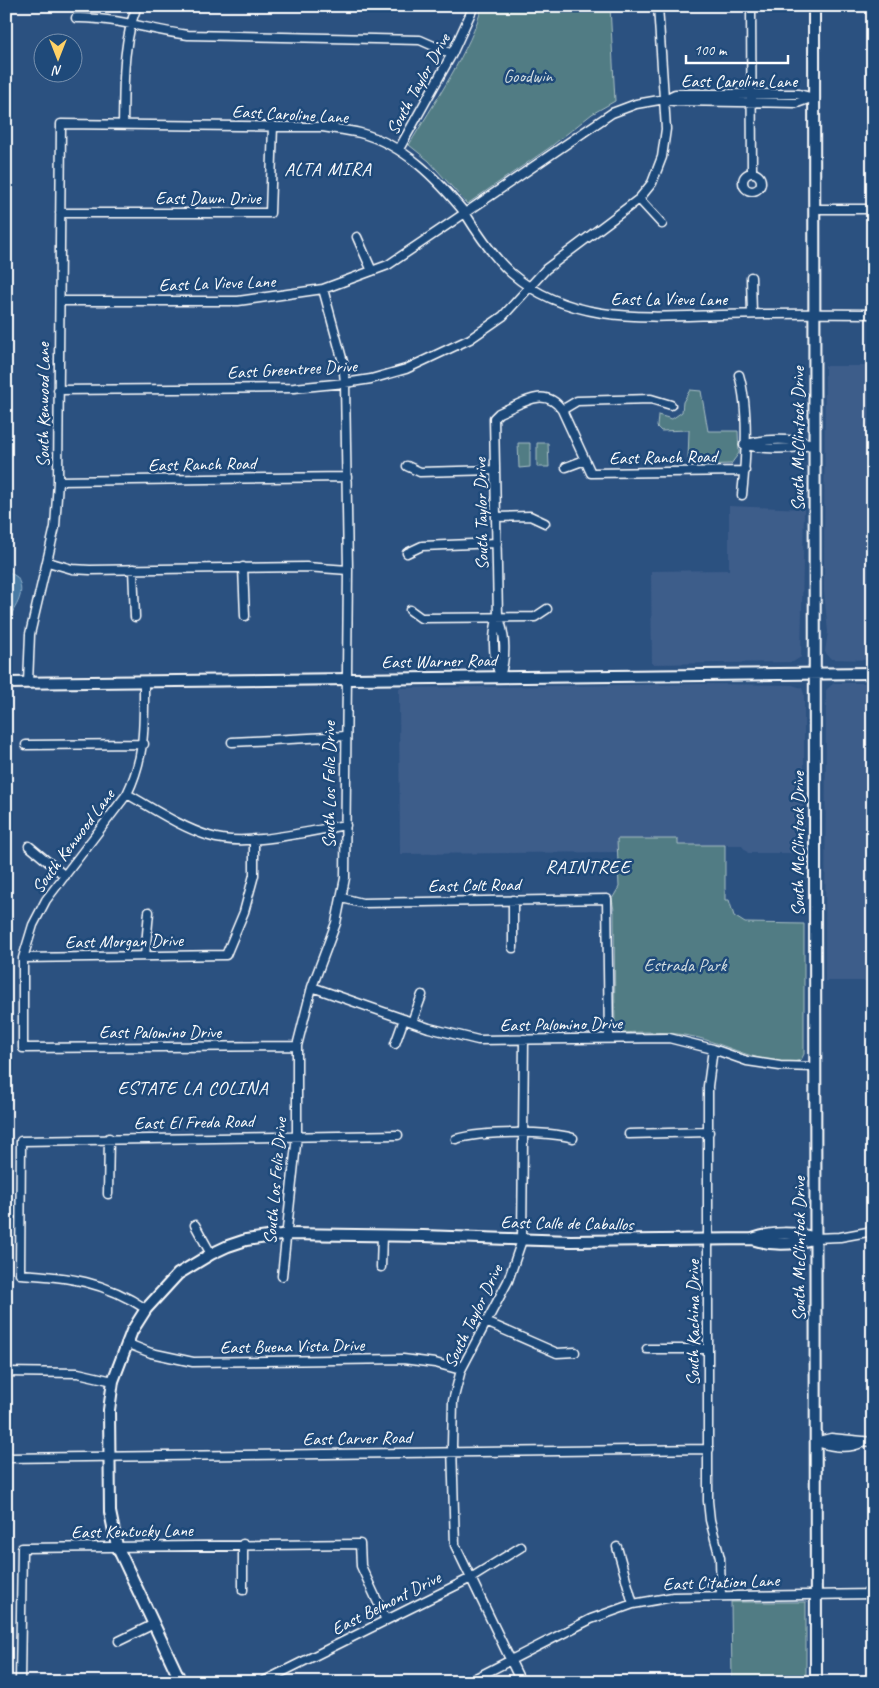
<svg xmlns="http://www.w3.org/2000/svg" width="879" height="1688" font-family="Caveat,sans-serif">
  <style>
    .built { fill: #3e5d8a }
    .green { fill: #517c84; stroke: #a8bec2 }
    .water { fill: #4679a3; stroke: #90afc8 }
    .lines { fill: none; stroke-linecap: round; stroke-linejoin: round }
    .street-casing { stroke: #fff; stroke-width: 11 }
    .secondary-casing { stroke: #fff; stroke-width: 14 }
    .street { stroke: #1f4a7a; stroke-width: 8 }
    .secondary { stroke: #1f4a7a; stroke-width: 10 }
    .labels { text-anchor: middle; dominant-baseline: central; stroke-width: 5; stroke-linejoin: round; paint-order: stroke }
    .park-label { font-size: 18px; fill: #d4dee0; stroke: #1f4a7a }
    .street-label { font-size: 18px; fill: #fff; stroke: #1f4a7a }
    .neighbourhood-label { font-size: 19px; letter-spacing: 1px; fill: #fff; stroke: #1f4a7a }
  </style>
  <rect width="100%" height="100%" fill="#2b5180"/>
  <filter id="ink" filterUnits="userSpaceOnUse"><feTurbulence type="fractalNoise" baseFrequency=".02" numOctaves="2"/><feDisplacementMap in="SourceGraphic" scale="10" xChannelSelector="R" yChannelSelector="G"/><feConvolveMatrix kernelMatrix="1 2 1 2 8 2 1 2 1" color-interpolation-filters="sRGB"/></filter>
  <g filter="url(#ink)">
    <path class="built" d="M825,366H873V660L831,659L825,652L828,632L824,591Z
      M729,506L804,509L801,657L793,662L652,664L651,571L729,570Z
      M834,683H873V981H825L826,690Z
      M700,684L792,685L802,688L804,694V853H748L741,845H677V839H618L617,852L400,854L399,688Z"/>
    <path class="green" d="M482,6H610L615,101L592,114L549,148L467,204L429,161L409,145C431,108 473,46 482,6Z
      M690,390L701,391L708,431H738L739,453L731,464L698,465L688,460L689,430L661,431L657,427L658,415L672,419L682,412L683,402Z
      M518,443H530V467L519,468Z
      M537,443H548L549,467H537Z
      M617,839H678V845H725V900H729L734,916L745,923L804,924V1054L801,1060C772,1070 728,1045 699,1038C674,1032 648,1031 622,1033L615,1030L614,910L612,899L619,887Z
      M731,1602H806V1682H732Z"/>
    <path class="water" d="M6,570L17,577C28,596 12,608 7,624L9,634L6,642Z"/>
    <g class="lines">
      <g class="street-casing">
        <path id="street" d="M751,6L752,173
          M76,18C113,17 150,30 188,35L420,40L452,54
          M665,99L673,101L797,103L811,98
          M123,124C124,84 122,44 137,6
          M399,149L452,54L474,6
          M743 182a9 9 0 1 1 18 0a9 9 0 1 1-18 0Z
          M639,199L662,224
          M815,209H873
          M60,213H270L273,126
          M357,237L372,271
          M751,277L752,314
          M60,301H238L323,289L388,265L465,213C478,234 493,257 511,273C570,325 650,317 721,315C772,313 822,314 873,314
          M739,375C749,409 746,459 742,495
          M58,390L294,388L345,383L371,379L406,369L470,339L503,316L546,269L639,199L652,183L662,157L666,129L658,6
          M562,410L591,473L745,471
          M744,445C766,438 792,439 814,444
          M746,445C767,450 790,449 811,445
          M407,466L420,472L495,470
          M566,467L585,460
          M58,481L347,477
          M496,517L530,516L545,523
          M407,553L422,546L497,543
          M48,562L72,569L90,570L306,567L348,570
          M243,567L245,616
          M133,569L135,617
          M410,610L421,618L535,617L547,609
          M498,616C506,635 506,658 500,676
          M500,676C493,657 492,636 498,616L494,418L499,413C521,404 545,385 562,410L577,401L651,399L671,405
          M144,681C144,723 146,755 127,794L46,900L33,925L23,958V1048L297,1046
          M28,683L30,634L55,527L58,481L61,124L322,127C335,129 348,130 360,133C405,145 437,179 465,213L612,113L636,104L665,99L675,94H799L814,98
          M232,742L346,736
          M26,745L144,744
          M127,794C154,809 180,827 209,836C245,848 308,831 346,825
          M29,846L65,876
          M342,898L362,903L607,899L609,1038
          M513,948V900
          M145,956L149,912
          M23,958L226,955L244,912L254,875V839
          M312,987L429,1028L478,1040L669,1038L713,1049L747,1061L780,1066L815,1067
          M412,1022L422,995
          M395,1044L404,1019
          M713,1049L708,1086V1501L710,1520L720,1558L721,1596
          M629,1134L709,1132
          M456,1139C483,1131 546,1131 573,1138
          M108,1194L109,1138
          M195,1225L211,1254
          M815,1238L840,1237L873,1231
          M381,1267L382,1235
          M282,1276L297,1135V1046L312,987L336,923L345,878L348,570L345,383L343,362L323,289
          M146,1309C104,1281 69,1277 20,1274L21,1141L398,1135
          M486,1322L557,1353L575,1352
          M126,1343L151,1353L193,1362L403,1359L435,1363L461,1370
          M647,1349H708
          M6,1372L78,1373L113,1381
          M815,1442L831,1438L873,1442
          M817,1442C832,1447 849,1450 863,1442
          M6,1458L709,1449
          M243,1544V1590
          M617,1547L633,1604
          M119,1641L152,1625
          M20,1682L22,1548L360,1544L361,1566L386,1620
          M262,1682L471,1578L521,1547
          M468,1682L591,1619L633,1604L673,1597L873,1594
          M521,1682L455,1545L452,1446L453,1401L461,1370L508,1281L522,1240L524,1039"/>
      </g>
      <g class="secondary-casing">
        <path id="secondary" d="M814,6L816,1682
          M6,683L873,673
          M752,1239C772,1232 795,1232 815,1238
          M181,1682L117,1546L110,1512L109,1410L113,1381L132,1331L146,1309L178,1274L211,1254L228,1246L246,1240L288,1234L423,1236L571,1241L752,1239C773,1246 794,1245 815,1238"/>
      </g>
      <use href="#street" class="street"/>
      <use href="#secondary" class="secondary"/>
    </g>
  </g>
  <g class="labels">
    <g class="park-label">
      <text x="528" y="76">Goodwin</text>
      <text x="685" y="965">Estrada Park</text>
    </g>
    <g class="street-label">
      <text x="739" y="81">East Caroline Lane</text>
      <text transform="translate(418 84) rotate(-61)">South Taylor Drive</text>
      <text transform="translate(290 114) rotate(3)">East Caroline Lane</text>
      <text x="208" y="198">East Dawn Drive</text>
      <text transform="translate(217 283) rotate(-2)">East La Vieve Lane</text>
      <text x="669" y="299">East La Vieve Lane</text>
      <text transform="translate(292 369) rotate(-3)">East Greentree Drive</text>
      <text transform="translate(43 405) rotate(-90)">South Kenwood Lane</text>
      <text transform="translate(798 439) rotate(-90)">South McClintock Drive</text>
      <text transform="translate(663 457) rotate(-1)">East Ranch Road</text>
      <text transform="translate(202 464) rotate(-1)">East Ranch Road</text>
      <text transform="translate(481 514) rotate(-91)">South Taylor Drive</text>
      <text transform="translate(439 661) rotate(-1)">East Warner Road</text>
      <text transform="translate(329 785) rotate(-90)">South Los Feliz Drive</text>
      <text transform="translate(73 841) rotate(-53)">South Kenwood Lane</text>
      <text transform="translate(798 844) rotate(-90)">South McClintock Drive</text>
      <text transform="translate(474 885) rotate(-1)">East Colt Road</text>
      <text transform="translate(124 941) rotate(-1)">East Morgan Drive</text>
      <text transform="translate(561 1024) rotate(-1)">East Palomino Drive</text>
      <text x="160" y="1032">East Palomino Drive</text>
      <text transform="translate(194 1122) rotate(-1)">East El Freda Road</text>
      <text transform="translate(275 1181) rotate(-85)">South Los Feliz Drive</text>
      <text transform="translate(567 1223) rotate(1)">East Calle de Caballos</text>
      <text transform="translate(799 1249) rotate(-90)">South McClintock Drive</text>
      <text transform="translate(473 1316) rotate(-64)">South Taylor Drive</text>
      <text transform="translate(693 1323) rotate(-90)">South Kachina Drive</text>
      <text transform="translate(292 1346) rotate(-1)">East Buena Vista Drive</text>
      <text transform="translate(357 1438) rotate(-1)">East Carver Road</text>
      <text transform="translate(132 1531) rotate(-1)">East Kentucky Lane</text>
      <text transform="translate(721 1582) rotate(-2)">East Citation Lane</text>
      <text transform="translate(386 1603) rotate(-27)">East Belmont Drive</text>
    </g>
    <g class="neighbourhood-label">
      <text x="328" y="169">ALTA MIRA</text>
      <text x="588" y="867">RAINTREE</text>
      <text x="193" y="1088">ESTATE LA COLINA</text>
    </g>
  </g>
  <rect width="879" height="1688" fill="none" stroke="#1f4a7a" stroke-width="25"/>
  <rect x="12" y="12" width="854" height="1663" fill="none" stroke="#fff" stroke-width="2" filter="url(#ink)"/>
  <g transform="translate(58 58) rotate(180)"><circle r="24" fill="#1f4a7a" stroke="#7992af"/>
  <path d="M0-4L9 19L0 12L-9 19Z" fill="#ffd166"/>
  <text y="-8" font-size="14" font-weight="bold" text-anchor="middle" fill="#ffffff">N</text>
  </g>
  <path d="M686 55v8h102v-8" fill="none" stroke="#ffffff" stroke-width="2.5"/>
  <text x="694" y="55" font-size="15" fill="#ffffff" stroke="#1f4a7a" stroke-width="4" paint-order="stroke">100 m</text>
</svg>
